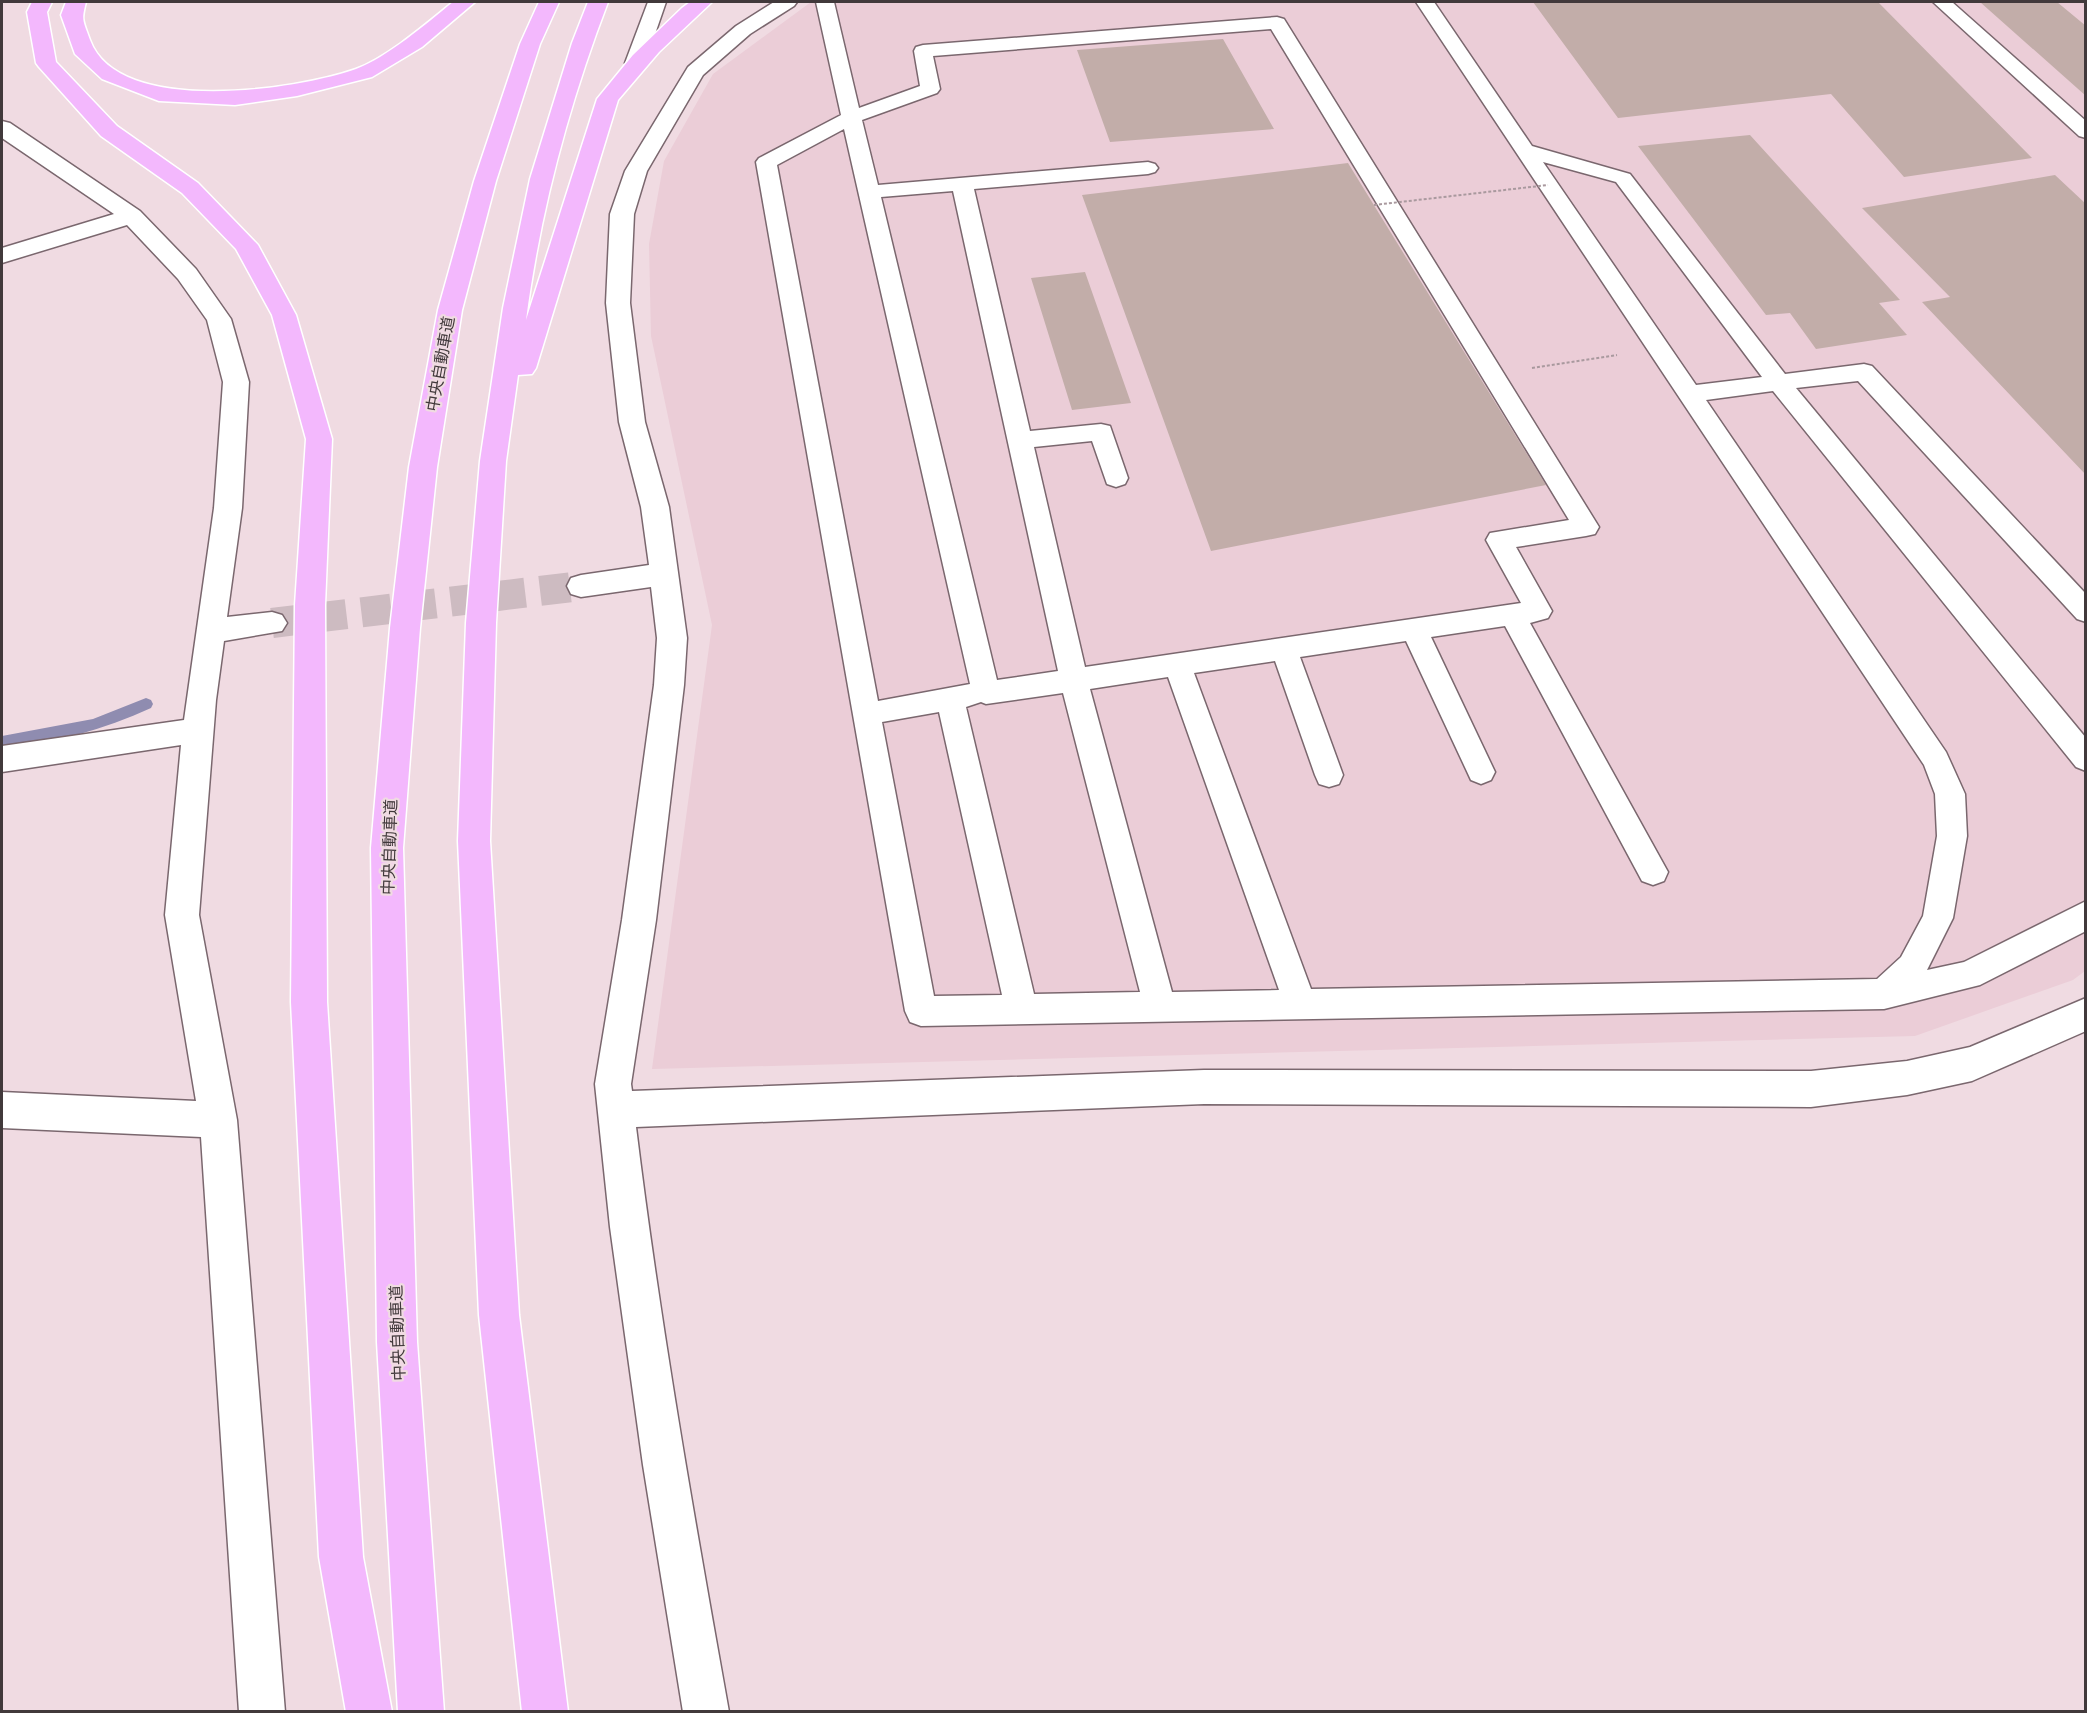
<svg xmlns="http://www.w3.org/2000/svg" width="2087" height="1713" font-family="'Varela Round','Noto Sans JP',sans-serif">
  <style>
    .built { fill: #ebcdd7 }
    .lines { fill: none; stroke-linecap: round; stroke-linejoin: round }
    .stream { fill: #8f8cb0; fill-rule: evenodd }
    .building { fill: #c2ada9 }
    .street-tunnel { stroke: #cdbbc1; stroke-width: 30; stroke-dasharray: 30 15; stroke-linecap: butt }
    .lane-casing { stroke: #7a676e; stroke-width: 3 }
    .street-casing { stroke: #7a676e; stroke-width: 3 }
    .highway-casing { stroke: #fff; stroke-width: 3 }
    .path { stroke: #a9999e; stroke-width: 2; stroke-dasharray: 3 2; stroke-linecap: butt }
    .lane { fill: #fff; fill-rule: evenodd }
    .street { fill: #fff; fill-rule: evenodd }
    .highway { fill: #f3b8fd; fill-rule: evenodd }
    .path-bridge { stroke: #a9999e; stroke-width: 2; stroke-dasharray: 3 2; stroke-linecap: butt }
    .labels { text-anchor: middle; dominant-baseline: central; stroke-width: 4.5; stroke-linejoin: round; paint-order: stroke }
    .street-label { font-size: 16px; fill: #41393b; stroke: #f0dbe2 }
  </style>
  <rect width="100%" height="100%" fill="#f0dbe2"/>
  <path class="built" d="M811,2H2085V971L2073,980L1915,1036L652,1069L712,625L651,336L649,244L664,161L713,74Z"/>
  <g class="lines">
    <path class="stream" d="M146,698L151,700L153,704L151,708C104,730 53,743 2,748V736L93,719Z"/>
  </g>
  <path class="building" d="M1533,2H1878L2032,158L1904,177L1831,94L1618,118Z
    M1980,2H2057L2086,26V96Z
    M1223,39L1274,129L1110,142L1077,50Z
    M1750,135L1900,300L1879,303L1907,335L1816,349L1790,313L1766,315L1638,146Z
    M1348,163L1546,485L1211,551L1082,195Z
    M2055,175L2086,204V475L1922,302L1950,297L1862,208Z
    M1085,272L1131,403L1072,410L1031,278Z"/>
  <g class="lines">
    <path class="street-tunnel" d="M272,623L581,586"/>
    <g class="lane-casing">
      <path id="lane" d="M648,2H666L645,63L642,67H628L625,63Z
        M816,2H834L859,108L920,86L914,51L916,47L923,45L1277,17L1284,19L1599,527L1595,534L1586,536L1516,547L1552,611L1548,618L1530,623L1668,872L1664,881L1653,885L1642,881L1505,626L1431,637L1495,772L1491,780L1481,784L1471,780L1406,641L1300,657L1343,775L1339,784L1329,787L1319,784L1315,775L1275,661L1194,673L1311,989L1877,979L1901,957L1923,916L1937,836L1935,794L1924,765L1416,2H1434L1532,146L1630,174L1785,374L1864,364L1872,366L2086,594V622L2077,619L1858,381L1796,388L2086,738V771L2076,767L1773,391L1706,400L1946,752L1965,794L1967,836L1953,918L1927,970L1964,962L2086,901V931L1980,985L1884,1009L921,1026L910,1022L905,1011L756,162L759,158L841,115ZM1271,29L1569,520L1490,533L1486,540L1521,603L1085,667L1034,447L1092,441L1107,484L1116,487L1125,484L1128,478L1110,426L1101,424L1030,431L974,189L1148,174L1155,172L1158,168L1155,164L1148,162L878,185L862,120L937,93L940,89L933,56ZM844,129L970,684L878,701L777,165ZM1543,162L1616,182L1762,377L1696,385ZM953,191L1058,671L997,680L881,197ZM1168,677L1279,990L1172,992L1090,689ZM1063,693L1140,992L1034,994L966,707L981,702L986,704ZM939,712L1002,995L934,996L882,722Z
        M1933,2H1952L2086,121V138L2079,136Z"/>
    </g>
    <g class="street-casing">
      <path id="street" d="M774,2H797L794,6L750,34L703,75L647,171L634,214L630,303L645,422L669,507L687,638L684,685L656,920L631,1084L632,1091L1204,1070L1811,1071L1907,1061L1970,1047L2086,998V1031L1972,1081L1907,1095L1811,1107L1204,1104L636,1127C660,1323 694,1517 729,1712H683L643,1465L610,1227L595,1084L622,920L654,685L657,638L651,587L581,597L571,594L567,586L571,578L581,575L649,565L641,507L619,422L606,303L610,214L625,171L688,67L736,26Z
        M2,121L10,123L140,211L196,269L231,319L249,382L242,508L227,617L272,612L282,615L287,623L282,631L224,641L216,700L199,915L237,1120L285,1712H239L201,1137L2,1128V1092L196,1101L165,915L181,745L2,772V746L184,720L214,508L223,382L207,320L178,279L127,225L2,263V248L114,214L2,138Z"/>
    </g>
    <g class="highway-casing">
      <path id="highway" d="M32,2H52L47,12L56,62L117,126L198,183L258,245L296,315L332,439L325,605L327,1002L363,1557L392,1712H346L319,1557L291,1002L295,605L306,439L272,315L236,249L182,193L101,136L39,67L36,63L27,12Z
        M66,2H86C81,21 83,20 90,40C118,117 297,90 356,69C388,57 427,23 453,2H475L422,47L372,77L297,96L235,105L159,101L102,79L75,54L61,15Z
        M539,2H559L540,44L496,181L462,310L437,467L420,628L403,848L417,1342L444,1712H398L377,1342L371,848L390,628L409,467L438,310L474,181L520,44Z
        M588,2H608C569,104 540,212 526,320L597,99L633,55L682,8L690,2H712L659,52L618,100L536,368L532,374L518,375L506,461L496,623L490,841L519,1315L568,1712H522L479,1315L458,841L466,623L480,461L503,308L530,179L572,43Z"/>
    </g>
    <path class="path" d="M1532,368L1617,355"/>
    <use href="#lane" class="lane"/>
    <use href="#street" class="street"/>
    <use href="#highway" class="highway"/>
    <path class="path-bridge" d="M1374,205L1548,185"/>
  </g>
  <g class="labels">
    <g class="street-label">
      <text transform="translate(441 364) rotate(-80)">中央自動車道</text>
      <text transform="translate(390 847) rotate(-88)">中央自動車道</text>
      <text transform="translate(398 1333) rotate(-92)">中央自動車道</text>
    </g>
  </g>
  <rect width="2087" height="1713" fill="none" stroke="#41393b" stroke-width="6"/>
</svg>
